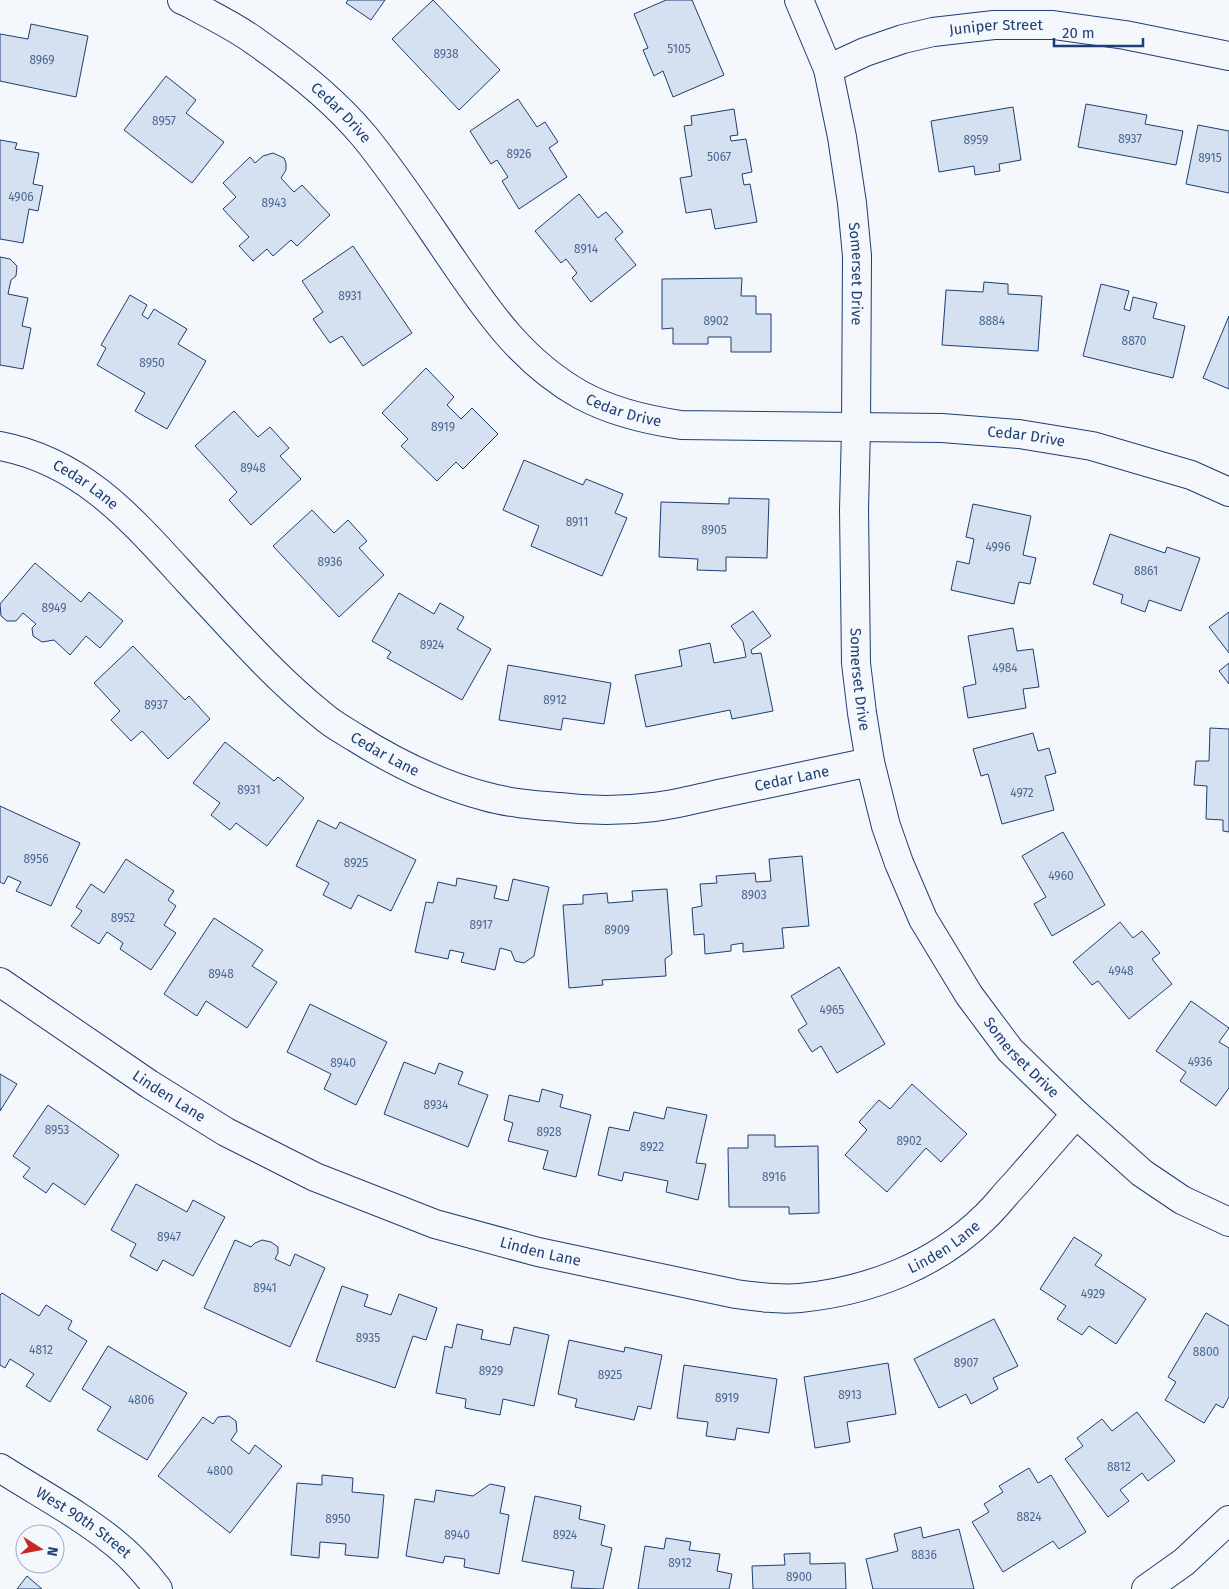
<svg xmlns="http://www.w3.org/2000/svg" width="1229" height="1589" font-family="'Fira Sans',sans-serif">
  <style>
    .building { fill: #d5e0f0; stroke: #1d3f73 }
    .lines { fill: none; stroke-linecap: round; stroke-linejoin: round }
    .minor-casing { stroke: #1d3f73; stroke-width: 30 }
    .minor { stroke: #f4f7fb; stroke-width: 28 }
    .labels { text-anchor: middle; dominant-baseline: central; stroke-width: 4; stroke-linejoin: round; paint-order: stroke }
    .number-label { font-size: 12px; fill: #4b6792 }
    .street-label { font-size: 15px; fill: #1d3f73; stroke: #f4f7fb }
  </style>
  <rect width="100%" height="100%" fill="#f4f7fb"/>
  <path class="building" d="M348,0H385L371,20L346,3Z
    M433,0L500,70L459,110L392,39Z
    M666,0H692L724,75L673,97L663,71L654,76L643,50L648,48L634,14Z
    M31,24L88,36L76,97L0,81V34L28,39Z
    M166,76L196,100L186,113L224,142L192,183L124,130Z
    M518,99L537,127L545,122L558,142L549,148L567,177L519,209L502,181L508,177L497,160L491,164L470,131Z
    M1086,104L1147,115L1145,124L1183,131L1176,165L1078,147Z
    M1013,107L1021,160L999,164L1000,171L975,175L974,166L939,172L931,121Z
    M734,109L738,135L730,136L731,141L746,139L752,172L742,174L744,185L750,184L757,222L715,229L711,209L686,213L680,178L692,176L684,126L692,125L691,116Z
    M1198,125L1229,131V193L1186,184Z
    M0,140L17,143L15,149L39,153L33,184L43,186L38,211L29,209L23,243L0,239Z
    M273,153L284,158L286,163V170L281,178L294,192L302,185L330,215L297,246L291,240L273,256L267,249L253,261L239,246L249,237L223,209L236,197L223,183L250,157L255,163L263,156Z
    M579,194L598,218L606,212L623,232L615,239L636,265L591,302L572,278L577,273L566,259L561,263L535,231Z
    M353,246L412,333L363,366L342,336L330,343L313,319L323,312L302,281Z
    M0,257L10,259L17,266L16,276L11,280L8,294L28,298L22,326L31,328L23,369L0,365Z
    M742,278L741,296H756V314H771V352H731V337H708V344H673V328L662,329V279Z
    M984,282L1008,284V294L1042,296L1038,351L942,345L946,290L983,292Z
    M1101,284L1129,291L1124,309L1130,311L1133,297L1157,303L1153,318L1185,326L1173,378L1083,356Z
    M130,295L147,305L142,315L148,319L154,309L187,329L178,344L206,361L167,429L135,411L145,393L97,365L106,348L101,345Z
    M1229,316V389L1203,378Z
    M426,368L454,397L447,405L461,419L472,408L498,434L463,469L456,462L437,481L401,446L408,439L382,413Z
    M234,411L258,437L270,427L289,448L280,456L301,479L251,525L229,500L237,492L195,446Z
    M524,460L583,485L586,479L623,494L615,513L627,518L602,576L531,546L539,526L503,510Z
    M729,498L769,499L767,558L726,557V571L697,570L698,559L659,557L661,502L729,504Z
    M973,504L1031,516L1023,555L1036,558L1030,584L1019,582L1014,604L951,590L957,561L969,564L974,539L966,537Z
    M312,510L334,533L348,520L367,541L359,548L384,575L339,617L273,546Z
    M1110,534L1165,553L1167,547L1200,558L1181,611L1149,600L1145,612L1121,603L1123,595L1093,584Z
    M35,563L81,602L89,592L123,621L100,648L86,636L70,655L54,640L42,642L33,636L32,628L36,624L23,613L16,621H7L1,616L0,604Z
    M399,593L434,614L440,603L464,617L457,629L491,649L462,700L387,658L391,652L372,641Z
    M753,611L771,636L751,650L752,654L761,653L773,711L732,719L730,710L646,727L635,675L682,666L679,650L710,643L714,663L746,657L743,642L731,626Z
    M1229,612V653L1209,627Z
    M1013,628L1017,651L1033,649L1039,687L1023,689L1026,708L968,718L963,687L976,684L968,636Z
    M133,646L185,700L189,696L210,719L168,759L142,731L131,741L111,720L120,711L94,683Z
    M1229,663V684L1219,671Z
    M508,665L611,683L604,724L563,718L561,730L499,720Z
    M1210,728L1229,729V832L1223,831V820L1206,819L1207,786L1194,785L1196,761H1209Z
    M1033,733L1038,751L1049,748L1056,773L1045,776L1054,810L1002,824L988,774L981,776L973,749Z
    M225,742L274,781L278,777L304,798L267,846L236,823L230,830L211,815L220,803L193,783Z
    M0,806L80,843L51,906L16,891L21,882L8,876L4,884L0,882Z
    M318,820L336,829L340,822L416,860L391,911L358,895L351,909L323,895L329,883L296,866Z
    M1063,832L1105,905L1052,936L1034,904L1046,897L1022,856Z
    M802,856L809,926L782,928L784,948L743,952V943L731,945V951L705,954L704,934L694,935L692,908L702,906L700,884L717,883L716,876L755,873L756,882L771,881L769,859Z
    M126,859L174,891L168,900L176,906L164,925L176,933L151,970L120,949L123,943L107,932L99,944L71,926L82,911L76,907L91,884L104,893Z
    M457,878L497,886L494,898L508,901L513,879L549,887L534,956L524,963L515,961L511,951L500,948L495,970L461,962L464,953L450,950L448,959L415,952L426,902L433,903L438,882L456,886Z
    M667,889L672,954L665,959L666,976L602,980L603,985L569,988L563,905L583,904V895L607,893L608,903L633,901L632,891Z
    M214,918L263,950L252,966L277,982L247,1028L206,1001L197,1016L164,994Z
    M1120,922L1133,938L1142,931L1160,953L1152,959L1172,984L1129,1019L1098,981L1092,985L1073,962Z
    M839,967L885,1044L837,1073L821,1046L812,1052L798,1030L807,1024L791,996Z
    M1191,1001L1229,1028L1219,1042L1229,1048V1088L1216,1106L1180,1081L1186,1072L1156,1051Z
    M310,1004L387,1042L356,1105L324,1089L331,1074L287,1052Z
    M404,1062L435,1074L439,1063L463,1072L458,1084L488,1095L468,1147L384,1114Z
    M0,1074L17,1084L0,1111Z
    M912,1084L967,1134L941,1162L926,1148L887,1192L845,1155L867,1130L859,1122L879,1100L890,1109Z
    M542,1089L563,1095L560,1107L591,1115L576,1177L543,1169L548,1151L508,1141L513,1123L504,1120L509,1095L539,1102Z
    M48,1105L119,1155L85,1205L53,1183L46,1193L23,1177L30,1168L13,1156Z
    M667,1107L707,1115L696,1163L706,1164L698,1200L666,1192L668,1181L624,1172L622,1181L598,1175L609,1127L629,1131L634,1112L664,1119Z
    M748,1135H775V1147L818,1146L819,1213L789,1214V1207H729L728,1148H748Z
    M136,1184L187,1212L193,1200L225,1217L193,1276L163,1260L157,1271L130,1256L136,1244L111,1230Z
    M1074,1237L1102,1255L1095,1265L1146,1299L1116,1344L1089,1326L1082,1335L1057,1319L1066,1306L1040,1289Z
    M235,1240L251,1247L255,1243L262,1240L271,1242L278,1247V1253L275,1259L290,1266L295,1254L325,1268L290,1347L204,1308Z
    M342,1286L368,1295L364,1306L391,1315L399,1294L437,1308L426,1340L413,1336L395,1388L316,1361Z
    M2,1293L39,1316L46,1305L72,1321L68,1329L87,1341L50,1402L26,1386L34,1374L10,1359L5,1368L0,1365V1295Z
    M1206,1313L1229,1326V1397L1223,1408L1216,1404L1204,1423L1165,1400L1176,1382L1168,1377Z
    M994,1319L1018,1366L993,1378L998,1389L971,1404L966,1394L939,1408L914,1359Z
    M457,1324L483,1330L481,1339L510,1345L514,1327L549,1335L534,1406L503,1399L500,1415L465,1408L466,1399L436,1393L445,1346L452,1348Z
    M569,1340L624,1352L625,1347L662,1355L651,1409L638,1406L634,1420L575,1407L577,1399L558,1394Z
    M108,1346L187,1393L147,1460L97,1430L111,1407L82,1389Z
    M888,1363L896,1414L847,1422L850,1442L815,1448L804,1377Z
    M684,1365L777,1379L769,1433L737,1428L735,1440L706,1436L708,1422L677,1418Z
    M1137,1412L1175,1461L1148,1481L1142,1473L1120,1490L1129,1501L1108,1517L1065,1459L1083,1446L1077,1438L1102,1419L1112,1431Z
    M229,1416L236,1421L237,1431L231,1440L249,1454L255,1445L282,1466L230,1533L158,1476L203,1417L213,1424L218,1417Z
    M1029,1468L1038,1483L1051,1475L1086,1532L1059,1549L1053,1541L1003,1572L972,1522L989,1512L984,1504L1003,1492L999,1486Z
    M322,1475L353,1478L352,1492L384,1495L378,1558L345,1555L346,1544L320,1542L319,1558L291,1555L297,1483L322,1485Z
    M490,1484L505,1487L500,1513L509,1515L499,1574L464,1567L465,1559L445,1556L443,1563L406,1556L415,1499L434,1502L436,1490L473,1496Z
    M535,1496L581,1506L579,1519L605,1525L601,1545L612,1548L603,1589L571,1588L574,1571L522,1561Z
    M921,1527L923,1538L959,1529L974,1589H873L866,1559L898,1551L894,1534Z
    M666,1538L691,1542L689,1550L720,1554L717,1571L732,1574L729,1589H638L645,1546L664,1549Z
    M810,1553V1564L845,1563L846,1589H753L752,1566L785,1565L784,1554Z
    M27,1576L42,1589H17Z"/>
  <g class="lines">
    <g class="minor-casing">
      <g id="minor">
        <path id="s1" d="M182,0L191,4C212,16 236,27 256,42C295,69 334,100 364,136C397,176 425,220 454,262C490,315 524,363 581,395C612,412 647,420 681,425L942,428L1019,434L1092,446L1191,475L1229,492"/>
        <path id="s2" d="M799,0L828,69L842,137L852,203L857,256L856,428L854,510L856,663L862,713L870,762L886,826L899,863L923,919L969,995L1010,1050L1076,1114L1142,1173L1182,1200L1229,1222"/>
        <path id="s3" d="M828,69L865,52L903,39L933,32L994,25H1053L1125,35L1229,56"/>
        <path id="s4" d="M0,446C84,462 133,521 188,581C231,627 273,676 323,716C333,725 345,731 356,738C396,763 439,784 484,796C508,803 534,805 559,807C590,811 622,811 654,807C679,804 703,797 728,792C775,782 823,772 870,762"/>
        <path id="s5" d="M0,982L149,1084L226,1132L315,1177L435,1224L538,1252L736,1294C757,1297 779,1300 800,1298C869,1291 935,1266 985,1217C996,1207 1005,1194 1016,1183C1036,1160 1056,1137 1076,1114"/>
        <path id="s6" d="M0,1468C39,1493 81,1515 116,1544C132,1557 146,1573 158,1589"/>
        <path d="M1146,1589L1184,1562L1229,1520"/>
      </g>
    </g>
    <use href="#minor" class="minor"/>
  </g>
  <g class="labels">
    <g class="number-label">
      <text x="679" y="49">5105</text>
      <text x="446" y="54">8938</text>
      <text x="42" y="60">8969</text>
      <text x="164" y="121">8957</text>
      <text x="1130" y="139">8937</text>
      <text x="976" y="140">8959</text>
      <text x="519" y="154">8926</text>
      <text x="719" y="157">5067</text>
      <text x="1210" y="158">8915</text>
      <text x="21" y="197">4906</text>
      <text x="274" y="203">8943</text>
      <text x="586" y="249">8914</text>
      <text x="350" y="296">8931</text>
      <text x="716" y="321">8902</text>
      <text x="992" y="321">8884</text>
      <text x="1134" y="341">8870</text>
      <text x="152" y="363">8950</text>
      <text x="443" y="427">8919</text>
      <text x="253" y="468">8948</text>
      <text x="577" y="522">8911</text>
      <text x="714" y="530">8905</text>
      <text x="998" y="547">4996</text>
      <text x="330" y="562">8936</text>
      <text x="1146" y="571">8861</text>
      <text x="54" y="608">8949</text>
      <text x="432" y="645">8924</text>
      <text x="1005" y="668">4984</text>
      <text x="555" y="700">8912</text>
      <text x="156" y="705">8937</text>
      <text x="249" y="790">8931</text>
      <text x="1022" y="793">4972</text>
      <text x="36" y="859">8956</text>
      <text x="356" y="863">8925</text>
      <text x="1061" y="876">4960</text>
      <text x="754" y="895">8903</text>
      <text x="123" y="918">8952</text>
      <text x="481" y="925">8917</text>
      <text x="617" y="930">8909</text>
      <text x="1121" y="971">4948</text>
      <text x="221" y="974">8948</text>
      <text x="832" y="1010">4965</text>
      <text x="1200" y="1062">4936</text>
      <text x="343" y="1063">8940</text>
      <text x="436" y="1105">8934</text>
      <text x="57" y="1130">8953</text>
      <text x="549" y="1132">8928</text>
      <text x="909" y="1141">8902</text>
      <text x="652" y="1147">8922</text>
      <text x="774" y="1177">8916</text>
      <text x="169" y="1237">8947</text>
      <text x="265" y="1288">8941</text>
      <text x="1093" y="1294">4929</text>
      <text x="368" y="1338">8935</text>
      <text x="41" y="1350">4812</text>
      <text x="1206" y="1352">8800</text>
      <text x="966" y="1363">8907</text>
      <text x="491" y="1371">8929</text>
      <text x="610" y="1375">8925</text>
      <text x="850" y="1395">8913</text>
      <text x="727" y="1398">8919</text>
      <text x="141" y="1400">4806</text>
      <text x="1119" y="1467">8812</text>
      <text x="220" y="1471">4800</text>
      <text x="1029" y="1517">8824</text>
      <text x="338" y="1519">8950</text>
      <text x="457" y="1535">8940</text>
      <text x="565" y="1535">8924</text>
      <text x="924" y="1555">8836</text>
      <text x="680" y="1563">8912</text>
      <text x="799" y="1577">8900</text>
    </g>
    <g class="street-label">
      <text stroke="none"><textPath href="#s3" startOffset="175">Juniper Street</textPath></text>
      <text stroke="none"><textPath href="#s1" startOffset="196">Cedar Drive</textPath></text>
      <text stroke="none"><textPath href="#s2" startOffset="282">Somerset Drive</textPath></text>
      <text stroke="none"><textPath href="#s1" startOffset="615">Cedar Drive</textPath></text>
      <text stroke="none"><textPath href="#s1" startOffset="1020">Cedar Drive</textPath></text>
      <text stroke="none"><textPath href="#s4" startOffset="95">Cedar Lane</textPath></text>
      <text stroke="none"><textPath href="#s2" startOffset="688">Somerset Drive</textPath></text>
      <text stroke="none"><textPath href="#s4" startOffset="500">Cedar Lane</textPath></text>
      <text stroke="none"><textPath href="#s4" startOffset="920">Cedar Lane</textPath></text>
      <text stroke="none"><textPath href="#s2" startOffset="1108">Somerset Drive</textPath></text>
      <text stroke="none"><textPath href="#s5" startOffset="204">Linden Lane</textPath></text>
      <text stroke="none"><textPath href="#s5" startOffset="1028">Linden Lane</textPath></text>
      <text stroke="none"><textPath href="#s5" startOffset="609">Linden Lane</textPath></text>
      <text stroke="none"><textPath href="#s6" startOffset="100">West 90th Street</textPath></text>
    </g>
  </g>
  <g transform="translate(40 1549) rotate(101)"><circle r="24" fill="#f4f7fb" stroke="#9eadc5"/>
  <path d="M0-4L9 19L0 12L-9 19Z" fill="#c62828"/>
  <text y="-8" font-size="14" font-weight="bold" text-anchor="middle" fill="#1d3f73">N</text>
  </g>
  <path d="M1054 38v8h89v-8" fill="none" stroke="#1d3f73" stroke-width="2.5"/>
  <text x="1062" y="38" font-size="15" fill="#1d3f73" stroke="#f4f7fb" stroke-width="4" paint-order="stroke">20 m</text>
</svg>
